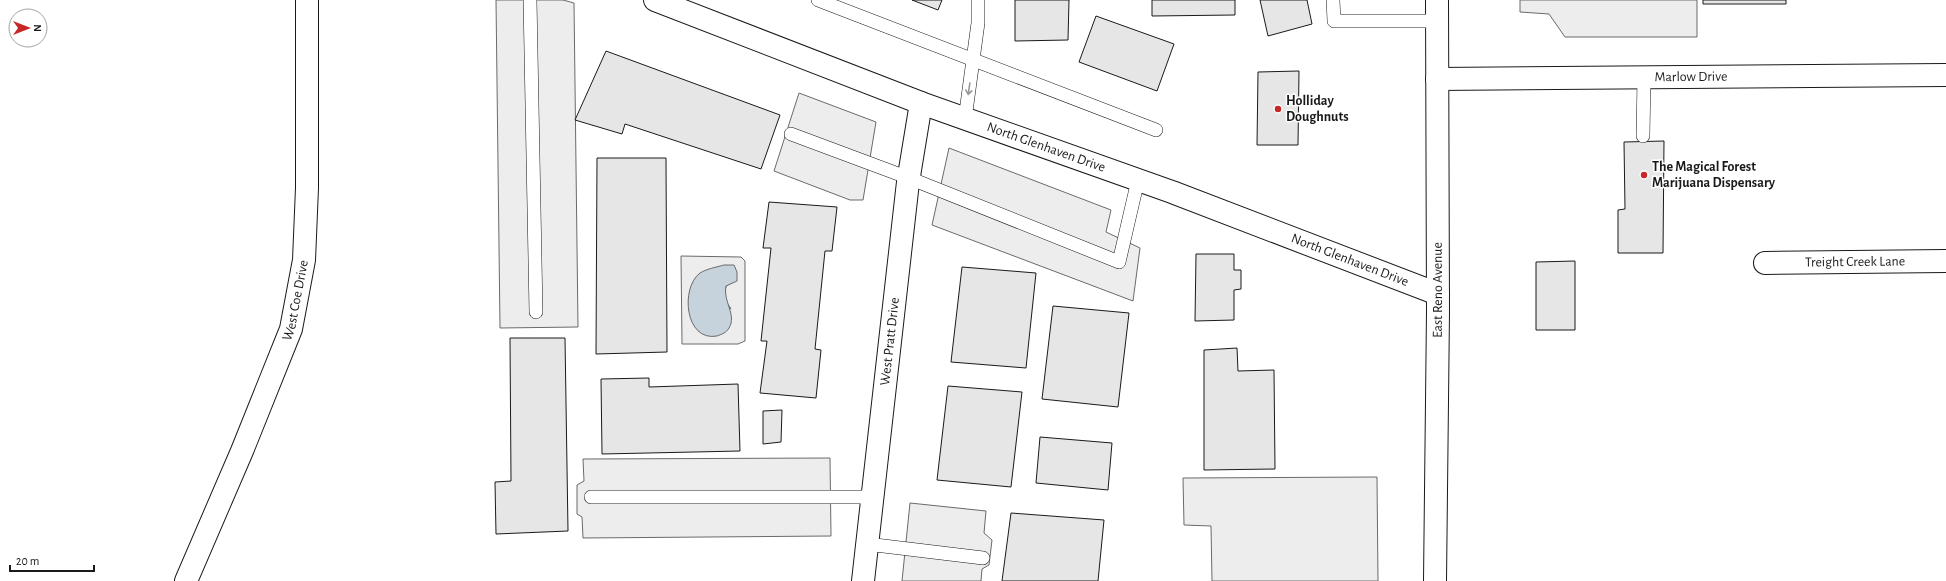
<svg xmlns="http://www.w3.org/2000/svg" width="1946" height="581" font-family="'Alegreya Sans',sans-serif">
  <style>
    .parking { fill: #ededed; stroke: #6a6a6a; fill-rule: evenodd }
    .water { fill: #c6d2dc; stroke: #6a6a6a }
    .building { fill: #e6e6e6; stroke: #1a1a1a }
    .lines { fill: none; stroke-linecap: round; stroke-linejoin: round }
    .service-casing { stroke: #1a1a1a; stroke-width: 14 }
    .minor-casing { stroke: #1a1a1a; stroke-width: 24 }
    .primary-casing { stroke: #1a1a1a; stroke-width: 24 }
    .service { stroke: #fff; stroke-width: 13 }
    .minor { stroke: #fff; stroke-width: 22 }
    .primary { stroke: #fff; stroke-width: 22 }
    .oneway { stroke: #989898 }
    .poi-dot { fill: #c62828; stroke: #fff; stroke-width: 1.5 }
    .labels { text-anchor: middle; dominant-baseline: central; stroke-width: 3; stroke-linejoin: round; paint-order: stroke }
    .street-label { font-size: 14px; fill: #1a1a1a; stroke: #fff }
    .poi-label { font-size: 14px; font-weight: bold; fill: #1a1a1a; stroke: #fff; text-anchor: start }
  </style>
  <rect width="100%" height="100%" fill="#fff"/>
  <path class="parking" d="M496,0H563L574,3L578,327L500,328Z
    M1520,0H1697V37H1565L1549,14L1520,12Z
    M799,93L876,122L863,200H850L774,171Z
    M949,148L1111,210L1106,232L1140,248L1133,301L932,225Z
    M681,256L741,257L745,261V341L738,344H682ZM700,273L731,283L726,286L725,291V300L731,309Z
    M830,458L831,536L583,538L582,517L577,514V485L584,481L583,459Z
    M1377,477L1378,581H1212L1211,526L1184,525L1183,478Z
    M910,503L986,511L984,533L992,540L989,565L982,569L981,581H902Z"/>
  <path class="water" d="M724,265H734L737,272V281L726,286C723,302 737,315 729,328C726,333 722,334 717,336C685,342 680,288 700,273C706,269 717,267 724,265Z"/>
  <path class="building" d="M912,0H942L938,10Z
    M1015,0H1069L1068,40L1015,41Z
    M1152,0H1235V15L1152,16Z
    M1260,0H1307L1312,24L1268,36Z
    M1703,0H1786V4H1703Z
    M1096,16L1174,44L1157,91L1079,62Z
    M606,51L780,115L761,169L625,124L622,134L575,120Z
    M1299,71L1298,145H1257L1258,72Z
    M1664,141L1663,253H1618V210L1625,209L1624,142Z
    M597,158H666L667,352L596,354Z
    M769,202L837,207L832,251H825L815,349L821,350L816,398L760,393L767,341H761L771,248H763Z
    M1196,254H1234V270H1241V289L1234,290V320L1195,321Z
    M1575,261V330H1536V262Z
    M962,267L1036,273L1026,368L951,362Z
    M1053,306L1129,313L1118,407L1042,399Z
    M510,338H565L568,531L496,534L495,482L511,481Z
    M1237,348L1238,371L1274,370L1275,469L1204,470V350Z
    M649,378V387L738,384L740,451L602,454L601,379Z
    M948,386L1022,392L1011,487L937,480Z
    M782,410L781,442L763,444V411Z
    M1040,437L1112,443L1108,490L1036,483Z
    M1011,513L1104,520L1098,581H1002Z"/>
  <g class="lines">
    <g class="service-casing">
      <path id="service" d="M530,0L536,312
        M818,0L1156,130
        M1333,0L1334,21H1437
        M965,119L978,23V0
        M791,134L909,178L1119,262L1138,180
        M1643,136L1644,77
        M591,497H873
        M867,544L983,558"/>
    </g>
    <g class="minor-casing">
      <g id="minor">
        <path id="s1" d="M655,0L921,103L1172,192L1438,294"/>
        <path id="s2" d="M1437,79L1946,75"/>
        <path id="s3" d="M1765,263L1946,261"/>
        <path id="s4" d="M186,581L242,451L291,329L304,260L307,188V0"/>
        <path id="s5" d="M863,581L908,182L921,103"/>
      </g>
    </g>
    <g class="primary-casing">
      <g id="primary">
        <path id="s6" d="M1435,581L1438,311L1437,0"/>
      </g>
    </g>
    <use href="#service" class="service"/>
    <use href="#minor" class="minor"/>
    <use href="#primary" class="primary"/>
  </g>
  <defs><path id="oneway-shaft" d="M-6 0H5M1.5-3L5.5 0L1.5 3" fill="none" stroke-width="1.6" stroke-linecap="round" stroke-linejoin="round"/></defs>
  <use class="oneway" href="#oneway-shaft" transform="translate(969 89) rotate(98)"/>
  <g class="poi-dot">
    <circle cx="1278" cy="109" r="4"/>
    <circle cx="1644" cy="175" r="4"/>
  </g>
  <g class="labels">
    <g class="street-label">
      <text stroke="none"><textPath href="#s2" startOffset="254">Marlow Drive</textPath></text>
      <text stroke="none"><textPath href="#s1" startOffset="418">North Glenhaven Drive</textPath></text>
      <text stroke="none"><textPath href="#s1" startOffset="742">North Glenhaven Drive</textPath></text>
      <text stroke="none"><textPath href="#s3" startOffset="90">Treight Creek Lane</textPath></text>
      <text stroke="none"><textPath href="#s6" startOffset="291">East Reno Avenue</textPath></text>
      <text stroke="none"><textPath href="#s4" startOffset="302">West Coe Drive</textPath></text>
      <text stroke="none"><textPath href="#s5" startOffset="241">West Pratt Drive</textPath></text>
    </g>
    <g class="poi-label">
      <text x="1286" y="101">Holliday<tspan x="1286" dy="16">Doughnuts</tspan></text>
      <text x="1652" y="167">The Magical Forest<tspan x="1652" dy="16">Marijuana Dispensary</tspan></text>
    </g>
  </g>
  <g transform="translate(28 28) rotate(90)"><circle r="19" fill="#ffffff" stroke="#a3a3a3"/>
  <path d="M0-3L7 15L0 10L-7 15Z" fill="#c62828"/>
  <text y="-6" font-size="11" font-weight="bold" text-anchor="middle" fill="#1a1a1a">N</text>
  </g>
  <path d="M10 565v6h84v-6" fill="none" stroke="#1a1a1a" stroke-width="2"/>
  <text x="16" y="565" font-size="12" fill="#1a1a1a" stroke="#ffffff" stroke-width="3" paint-order="stroke">20 m</text>
</svg>
